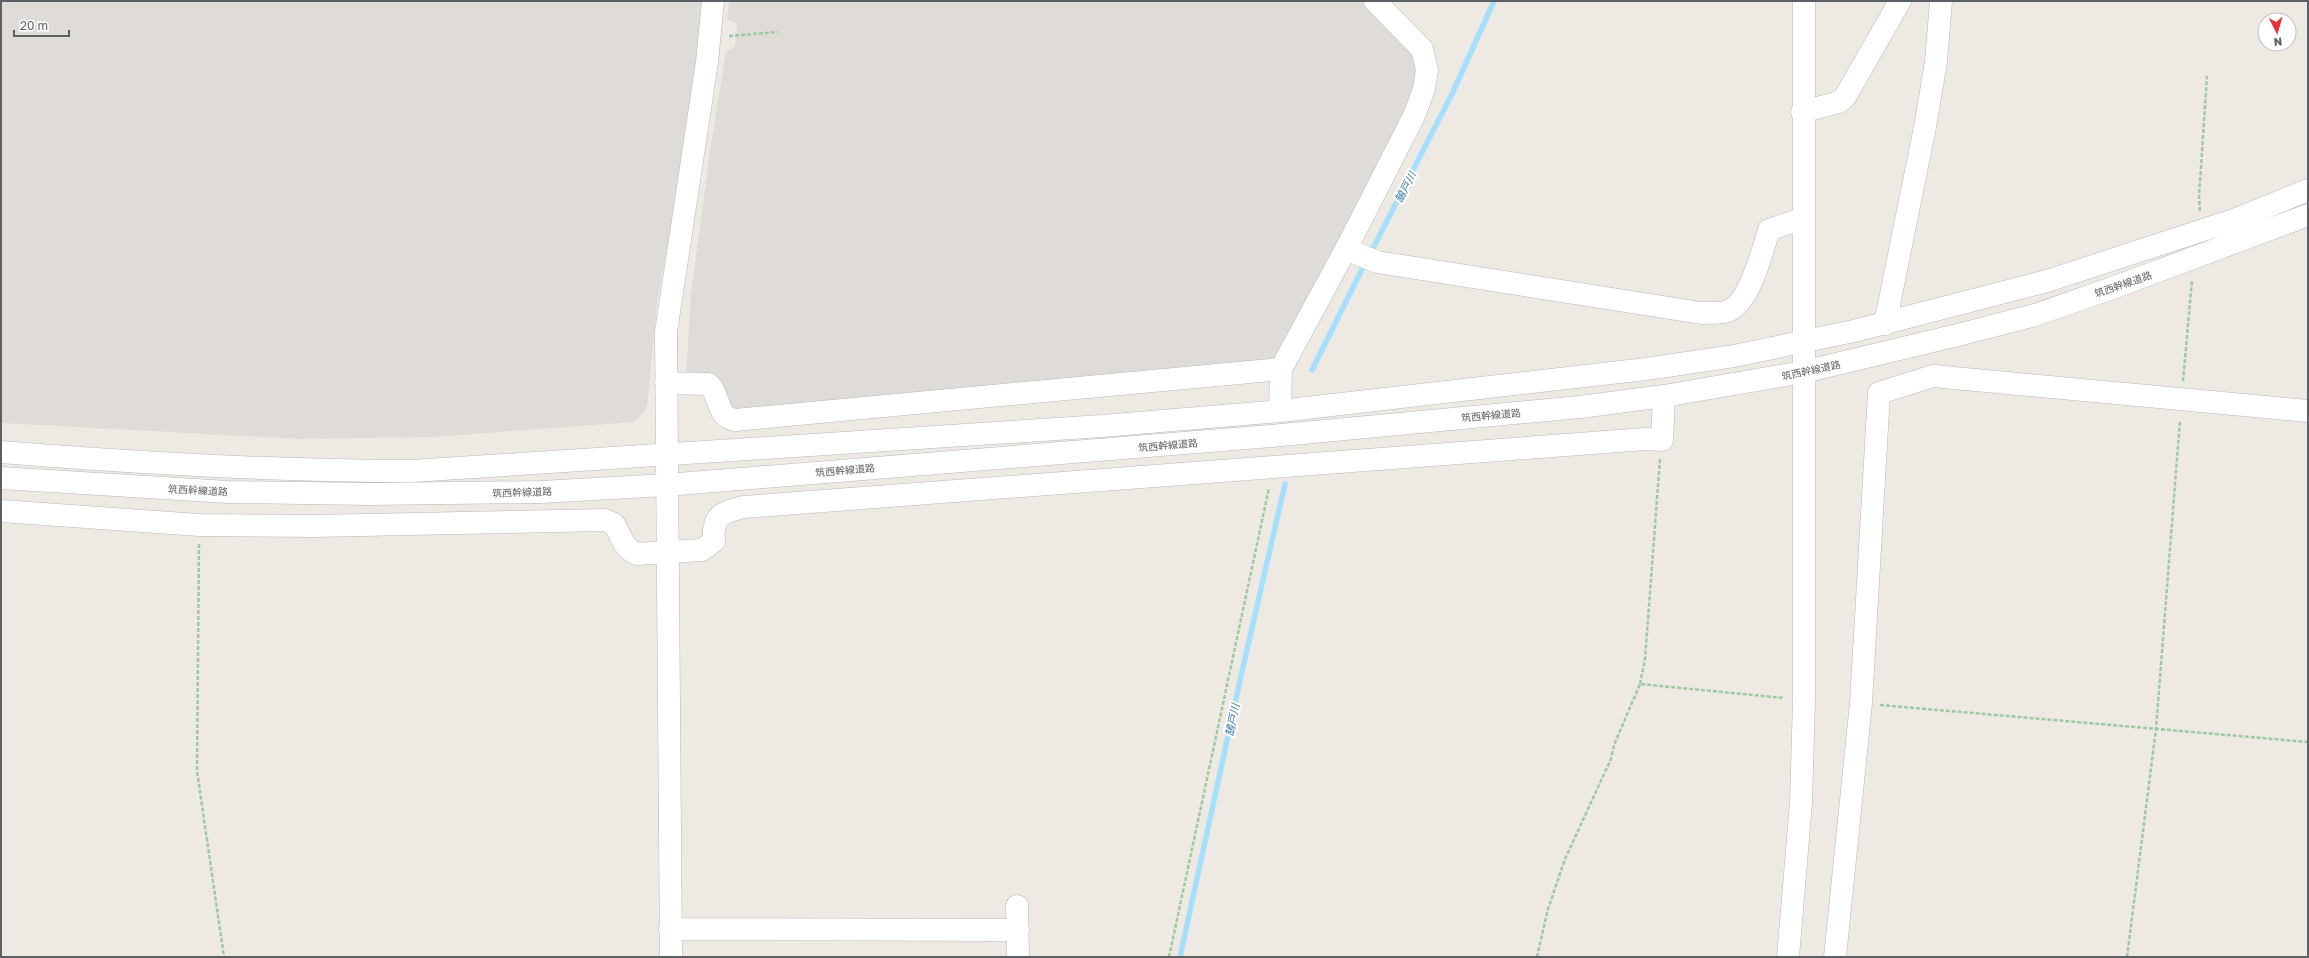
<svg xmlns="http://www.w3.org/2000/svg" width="2309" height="958" font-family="'Golos Text','Noto Sans JP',sans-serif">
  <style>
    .industrial { fill: #dfdcd8 }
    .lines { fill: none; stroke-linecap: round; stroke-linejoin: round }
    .stream { stroke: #a4dffd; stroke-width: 5.5 }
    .minor-casing { stroke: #b4b7ba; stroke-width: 23 }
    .path { stroke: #9ac9a2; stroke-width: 2.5; stroke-dasharray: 4 2; stroke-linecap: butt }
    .minor { stroke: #fff; stroke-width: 22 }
    .labels { text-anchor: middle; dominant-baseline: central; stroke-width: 4; stroke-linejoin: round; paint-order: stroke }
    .street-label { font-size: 10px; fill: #5b6064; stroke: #fff }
    .water-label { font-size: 11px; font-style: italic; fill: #3e7ba7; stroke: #fff }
  </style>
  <rect width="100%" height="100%" fill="#eeeae3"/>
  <path class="industrial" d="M1,1H704L700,64L657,303L647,408L634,422L434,437L299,439L1,423Z
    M729,1H1366L1414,49L1419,86L1279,357L1271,360L730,412L686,376L691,293L711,144L726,51L735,47L737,24L727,19Z"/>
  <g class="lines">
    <path class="stream" d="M1370,254L1453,92L1494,1
      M1312,370L1366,261
      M1180,957L1241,676L1285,484"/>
    <g class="minor-casing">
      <path id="minor" d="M1802,112L1839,102L1845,97L1900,1
        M1346,249L1377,262L1701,313C1708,312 1721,314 1728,311C1750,303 1762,251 1769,230L1803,218
        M1885,324L1925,127L1936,62L1941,1
        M666,383L708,384C721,394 715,417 735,420L1281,369
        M1280,411L1281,369L1346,249L1414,116L1424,89L1427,70L1422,49L1375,1
        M1,452C138,463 275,471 412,471L1102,426L1280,411L1646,369L1734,356L1854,331L2047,281L2234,220L2308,190
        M1,478L228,492L369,494L541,492L666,485L1271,436L1580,407L1664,396L1803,372L1962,334L2035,315L2118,286L2308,215
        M1,511L199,525L313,526L605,520L614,524C622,536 622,548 637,554L702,550L714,541C712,515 721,513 744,507L1645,439L1662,440L1664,396
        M1017,906L1018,957
        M670,929L1018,930
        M671,957L666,332L707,62L713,1
        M1788,957L1801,803L1804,700V1
        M1835,957L1861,703L1879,393L1933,376L2308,411"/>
    </g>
    <path class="path" d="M729,36L778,32
      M2200,211L2199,197L2207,76
      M2183,381L2192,280
      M199,544L197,771L224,957
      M1640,684L1645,659L1660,459
      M1880,705L2308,742
      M1169,957L1269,488
      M1537,957L1548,909L1565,859L1611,759L1614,745L1640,684L1784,698
      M2127,957L2156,729L2180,420"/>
    <use href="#minor" class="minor"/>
  </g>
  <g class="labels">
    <g class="street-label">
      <text transform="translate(2123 284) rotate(-19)">筑西幹線道路</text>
      <text transform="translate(1811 370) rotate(-12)">筑西幹線道路</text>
      <text transform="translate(1491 415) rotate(-5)">筑西幹線道路</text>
      <text transform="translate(1168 445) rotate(-5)">筑西幹線道路</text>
      <text transform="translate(845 470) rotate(-5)">筑西幹線道路</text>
      <text transform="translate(198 490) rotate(3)">筑西幹線道路</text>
      <text transform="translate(522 492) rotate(-2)">筑西幹線道路</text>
    </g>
    <g class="water-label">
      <text transform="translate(1405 187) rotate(-63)">鵠戸川</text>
      <text transform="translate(1232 720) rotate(-78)">鵠戸川</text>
    </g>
  </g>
  <rect width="2309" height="958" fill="none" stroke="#5b6064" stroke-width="4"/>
  <g transform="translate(2277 32) rotate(175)"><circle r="19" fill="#ffffff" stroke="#bdbfc1"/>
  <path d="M0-3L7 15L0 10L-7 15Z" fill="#e63136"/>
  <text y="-6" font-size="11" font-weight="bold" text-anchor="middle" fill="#5b6064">N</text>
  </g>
  <path d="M14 30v6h55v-6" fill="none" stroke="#5b6064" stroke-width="2"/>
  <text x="20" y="30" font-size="12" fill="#5b6064" stroke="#ffffff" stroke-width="3" paint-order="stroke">20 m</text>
</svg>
